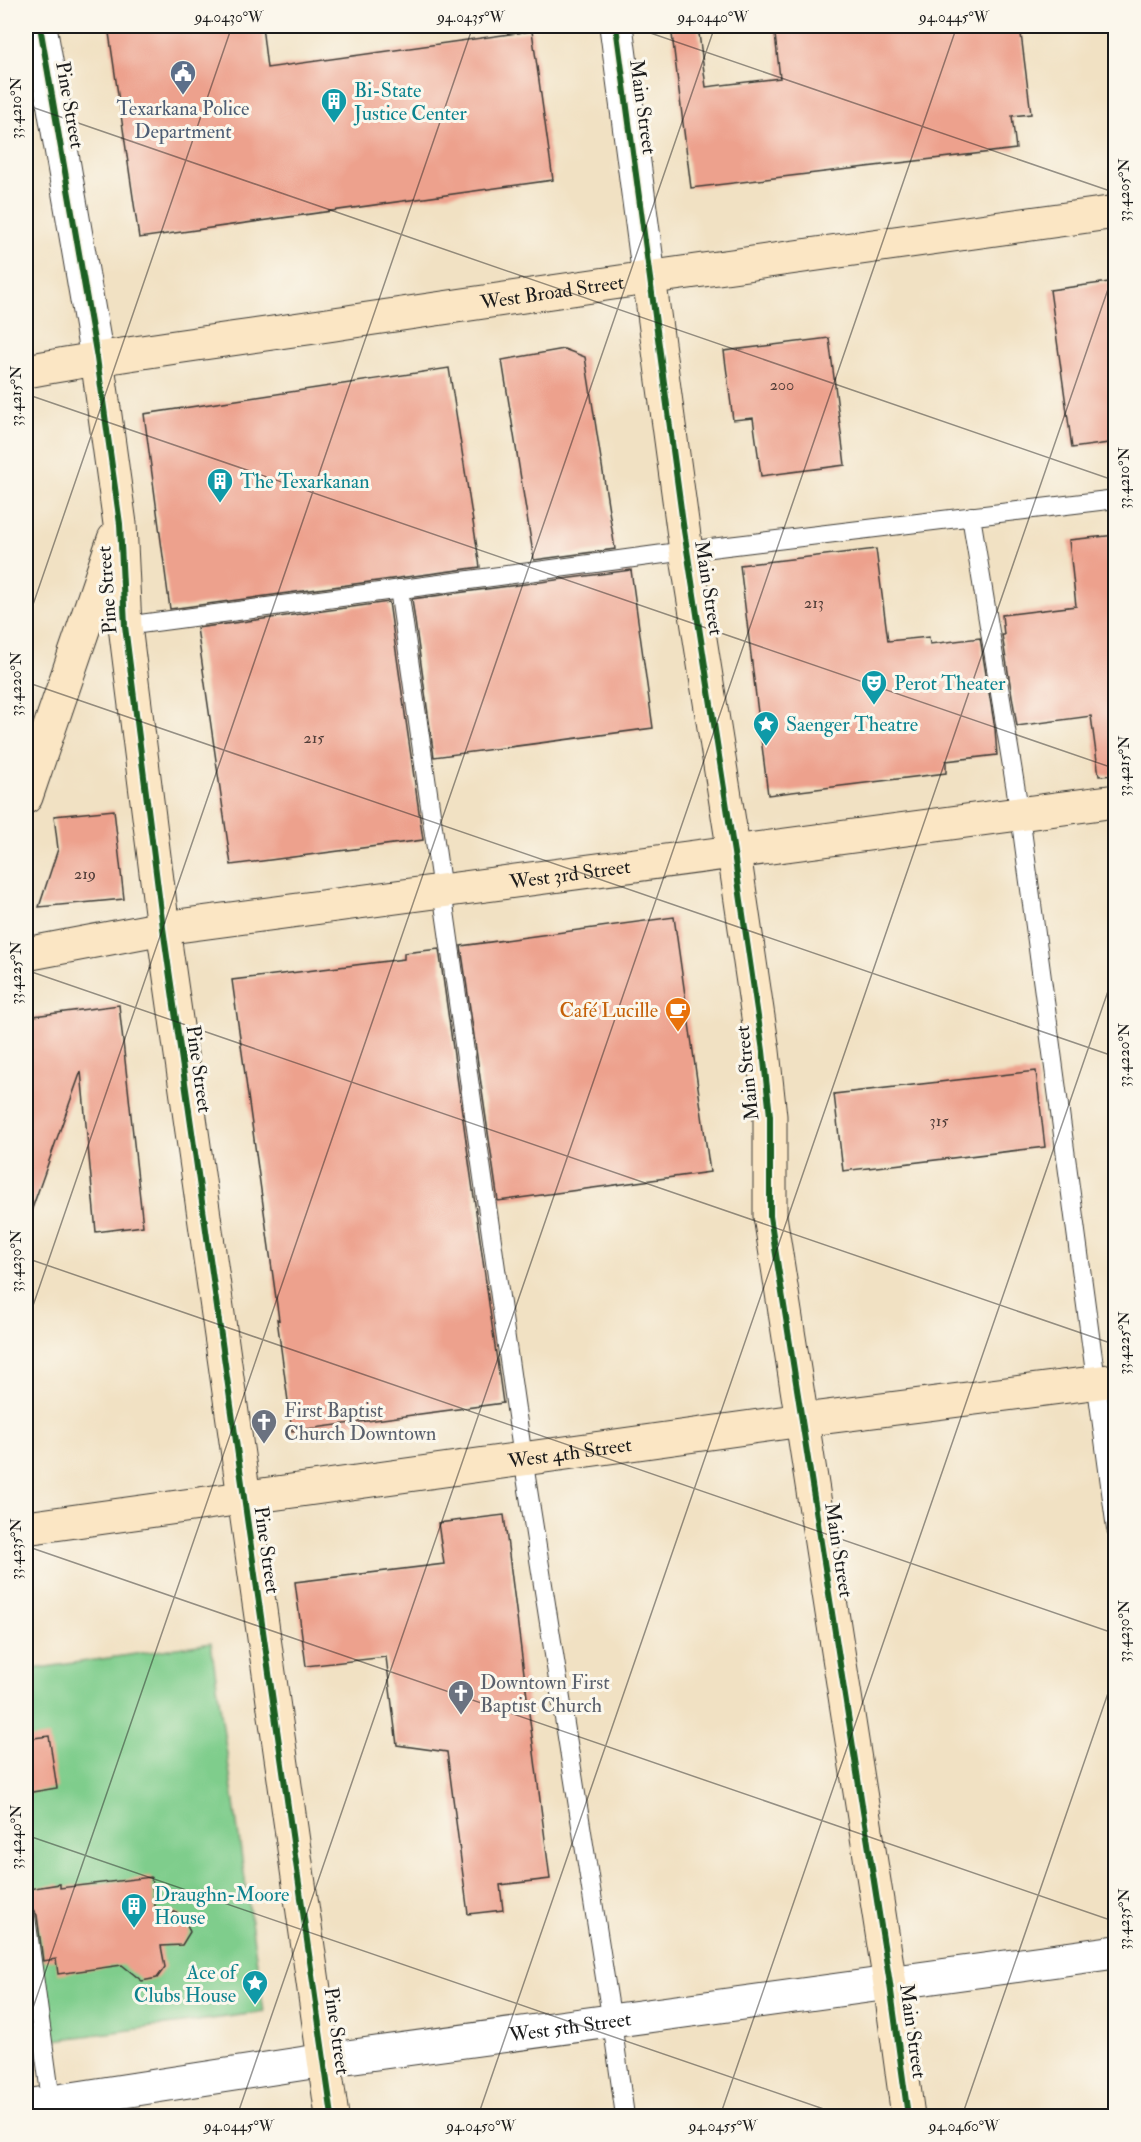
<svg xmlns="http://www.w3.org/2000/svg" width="1141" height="2142" font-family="'IM FELL Double Pica',serif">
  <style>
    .green { fill: #7fcd8c; stroke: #4e7454; stroke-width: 1.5 }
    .building { fill: #eda18d }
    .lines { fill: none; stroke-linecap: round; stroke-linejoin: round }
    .lane-casing { stroke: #3c3a35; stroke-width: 20 }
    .street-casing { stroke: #3c3a35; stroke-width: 35 }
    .secondary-casing { stroke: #3c3a35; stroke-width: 35 }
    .lane { stroke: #fff; stroke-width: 18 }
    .street { stroke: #fff; stroke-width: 33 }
    .secondary { stroke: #fbe6c4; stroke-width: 33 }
    .cycleway-casing { stroke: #fbf7ec; stroke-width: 10 }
    .cycleway { stroke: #1b5e20; stroke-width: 6 }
    .ticks { fill: none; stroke: #1c1c1c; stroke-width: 1.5; stroke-opacity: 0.45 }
    .labels { text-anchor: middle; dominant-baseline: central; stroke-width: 6; stroke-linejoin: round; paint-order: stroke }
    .number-label { font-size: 16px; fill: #503d38 }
    .culture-label { font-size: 20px; fill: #0d838f; stroke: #fbf7ec; text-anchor: start }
    .street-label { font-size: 20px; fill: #1c1c1c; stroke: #fbf7ec }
    .service-label { font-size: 20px; fill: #4e5e75; stroke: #fbf7ec }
    .food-label { font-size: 20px; fill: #c56008; stroke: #fbf7ec; text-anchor: end }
    .worship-label { font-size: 20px; fill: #5b616d; stroke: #fbf7ec; text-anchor: start }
    .neatline { fill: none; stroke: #1c1c1c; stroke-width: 2 }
    .ticks-label { font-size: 15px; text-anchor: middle; fill: #1c1c1c }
  </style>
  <rect width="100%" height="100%" fill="#fbf7ec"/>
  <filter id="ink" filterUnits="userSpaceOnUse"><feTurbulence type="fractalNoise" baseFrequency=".0167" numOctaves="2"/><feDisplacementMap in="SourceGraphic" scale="12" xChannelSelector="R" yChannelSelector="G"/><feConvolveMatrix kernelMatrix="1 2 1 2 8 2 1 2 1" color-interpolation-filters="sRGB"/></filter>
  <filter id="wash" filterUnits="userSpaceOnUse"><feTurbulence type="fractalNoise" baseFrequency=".008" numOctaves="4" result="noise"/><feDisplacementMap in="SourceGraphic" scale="24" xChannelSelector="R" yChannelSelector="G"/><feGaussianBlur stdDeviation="1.35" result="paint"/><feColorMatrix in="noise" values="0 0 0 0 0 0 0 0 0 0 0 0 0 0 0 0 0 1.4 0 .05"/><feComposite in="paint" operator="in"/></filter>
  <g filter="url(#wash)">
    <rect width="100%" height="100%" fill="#f1e1c3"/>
    <path class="green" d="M211,1643L264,2012L48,2041L26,1871V1670Z"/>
    <g id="blocks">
      <path class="building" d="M108,26H262L267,68L532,31L553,180L139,238Z
        M671,26H698L706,87L780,78L774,26H1020L1031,114L1012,116L1016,149L691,188Z
        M1116,281V442L1072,448L1050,290Z
        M829,338L845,465L761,476L753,418L733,420L724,351Z
        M564,349L585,357L615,549L534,560L502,360Z
        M449,368L480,567L170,609L144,414Z
        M1116,535V775L1099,776L1091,716L1017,726L1002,635H1004L1002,615L1076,606L1069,540Z
        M876,549L888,641L929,637L930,644L980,638L995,729L997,755L946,761V773L768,795L740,565Z
        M631,570L653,728L434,757L412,599Z
        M389,602L423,840L231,865L197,628Z
        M114,810L124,899L39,907L58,849L54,816Z
        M674,917L710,1172L498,1201L461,946Z
        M439,949L503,1403L292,1431L277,1319L279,1320L232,980L404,959V953Z
        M119,1005L143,1226L96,1232L81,1071L29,1217L26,1216V1017Z
        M1036,1071L1045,1147L843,1171L834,1094Z
        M504,1515L550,1879L500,1885L503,1910L468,1914L447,1752L397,1745L386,1657L306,1666L295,1582L444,1564L438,1523Z
        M49,1736L57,1788L26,1793V1739Z
        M151,1877L156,1913L175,1912L185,1919L190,1932L182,1945L161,1946L165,1967L157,1978L142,1981L122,1965L58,1974L56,1959L43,1961L37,1915L31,1907L28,1889L60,1884V1888Z"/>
    </g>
  </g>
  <g filter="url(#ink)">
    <use href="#blocks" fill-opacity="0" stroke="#3c3a35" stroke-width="1.5"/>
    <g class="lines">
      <g class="lane-casing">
        <path id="lane" d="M26,73L48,69
          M971,516L1020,815L1116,1529
          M399,589L523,1458L612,2022L625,2116
          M125,626L686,551L1116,499
          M26,1917L52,2108"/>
      </g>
      <g class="street-casing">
        <g id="street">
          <path d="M40,26L97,358"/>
          <path d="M616,26L649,277"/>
          <path id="s1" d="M26,2106L325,2060L1116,1952"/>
        </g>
      </g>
      <g class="secondary-casing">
        <g id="secondary">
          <path d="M649,277L686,551L734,853L763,1051L770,1116V1216L890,1984L908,2116"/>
          <path d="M97,358L120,524L125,626L163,928L332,2116"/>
          <path id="s2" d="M26,371C134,351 244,338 354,321C608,283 861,247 1116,212"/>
          <path d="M26,797L114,539"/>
          <path id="s3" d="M26,954L163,928L1116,801"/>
          <path id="s4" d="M26,1528L803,1420L1116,1380"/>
        </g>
      </g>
      <use href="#lane" class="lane"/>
      <use href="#street" class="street"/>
      <use href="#secondary" class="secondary"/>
      <g class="cycleway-casing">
        <path id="cycleway" d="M40,26L97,358L120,524L125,626L163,928L332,2116
          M616,26L683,524L734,853L763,1051L770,1116V1216L890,1984L908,2116"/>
      </g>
      <use href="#cycleway" class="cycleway"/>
    </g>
  </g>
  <path class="ticks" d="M630,26L1116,193M26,105L1116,481M26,394L1116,769M26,625L232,26M26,682L1116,1057M26,970L1116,1345M26,1258L1116,1634M26,1326L473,26M26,1546L1116,1922M26,1835L844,2116M26,2028L715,26M237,2116L957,26M478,2116L1116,266M720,2116L1116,968M962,2116L1116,1670"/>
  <defs>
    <g id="civic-pin" transform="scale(1.35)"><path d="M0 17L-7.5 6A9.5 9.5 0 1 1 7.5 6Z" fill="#5c6f8a" stroke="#fbf7ec"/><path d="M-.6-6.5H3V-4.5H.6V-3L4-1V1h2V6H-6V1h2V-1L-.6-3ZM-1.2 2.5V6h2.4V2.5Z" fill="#fff"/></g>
    <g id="building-pin" transform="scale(1.35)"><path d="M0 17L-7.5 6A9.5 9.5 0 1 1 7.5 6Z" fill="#0f9aa8" stroke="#fbf7ec"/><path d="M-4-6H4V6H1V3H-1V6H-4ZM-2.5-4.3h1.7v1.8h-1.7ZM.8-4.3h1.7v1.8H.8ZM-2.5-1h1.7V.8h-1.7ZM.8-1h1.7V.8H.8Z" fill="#fff"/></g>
    <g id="theatre-pin" transform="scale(1.35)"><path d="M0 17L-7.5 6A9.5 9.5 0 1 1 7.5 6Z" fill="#0f9aa8" stroke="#fbf7ec"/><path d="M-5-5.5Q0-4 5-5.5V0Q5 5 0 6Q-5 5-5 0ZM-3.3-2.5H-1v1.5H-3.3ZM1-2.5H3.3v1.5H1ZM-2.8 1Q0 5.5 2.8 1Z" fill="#fff"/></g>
    <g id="sight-pin" transform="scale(1.35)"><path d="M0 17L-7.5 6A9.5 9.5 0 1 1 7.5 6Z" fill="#0f9aa8" stroke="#fbf7ec"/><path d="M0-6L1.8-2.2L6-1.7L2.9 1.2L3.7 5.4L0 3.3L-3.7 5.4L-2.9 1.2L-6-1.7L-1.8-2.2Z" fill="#fff"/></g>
    <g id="cafe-pin" transform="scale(1.35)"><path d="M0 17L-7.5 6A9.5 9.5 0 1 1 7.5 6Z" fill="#e8710a" stroke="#fbf7ec"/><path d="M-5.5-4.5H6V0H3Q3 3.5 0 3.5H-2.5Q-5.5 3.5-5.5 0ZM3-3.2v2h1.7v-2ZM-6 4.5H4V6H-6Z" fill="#fff"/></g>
    <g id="church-pin" transform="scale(1.35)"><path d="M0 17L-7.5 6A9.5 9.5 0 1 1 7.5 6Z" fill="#6b7280" stroke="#fbf7ec"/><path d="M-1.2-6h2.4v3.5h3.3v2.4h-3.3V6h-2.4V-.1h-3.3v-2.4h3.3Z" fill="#fff"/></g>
  </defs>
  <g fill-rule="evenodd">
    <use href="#civic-pin" x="183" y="73"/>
    <use href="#building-pin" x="334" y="101"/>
    <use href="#building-pin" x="220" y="481"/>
    <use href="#theatre-pin" x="874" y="683"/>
    <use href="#sight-pin" x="766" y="724"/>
    <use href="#cafe-pin" x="678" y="1010"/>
    <use href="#church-pin" x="264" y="1422"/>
    <use href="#church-pin" x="461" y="1693"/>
    <use href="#building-pin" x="134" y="1906"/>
    <use href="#sight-pin" x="255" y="1983"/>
  </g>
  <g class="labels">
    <g class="number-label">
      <text x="782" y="385">200</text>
      <text x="814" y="603">213</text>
      <text x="314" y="738">215</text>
      <text x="85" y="874">219</text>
      <text x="939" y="1121">315</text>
    </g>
    <g class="culture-label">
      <text x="354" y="90">Bi-State<tspan x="354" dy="23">Justice Center</tspan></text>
      <text x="240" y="481">The Texarkanan</text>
      <text x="894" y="683">Perot Theater</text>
      <text x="786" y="724">Saenger Theatre</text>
      <text x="154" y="1894">Draughn-Moore<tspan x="154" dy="23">House</tspan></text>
      <text x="236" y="1972" text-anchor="end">Ace of<tspan x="236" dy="23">Clubs House</tspan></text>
    </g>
    <g class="street-label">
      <text transform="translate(70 105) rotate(80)">Pine Street</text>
      <text transform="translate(643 107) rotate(82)">Main Street</text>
      <text stroke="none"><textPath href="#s2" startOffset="532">West Broad Street</textPath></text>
      <text transform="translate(709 588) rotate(81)">Main Street</text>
      <text transform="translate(107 590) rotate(-94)">Pine Street</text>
      <text stroke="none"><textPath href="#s3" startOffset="550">West 3rd Street</textPath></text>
      <text transform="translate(199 1069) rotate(82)">Pine Street</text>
      <text transform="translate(747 1073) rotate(-96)">Main Street</text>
      <text stroke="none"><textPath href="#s4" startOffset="549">West 4th Street</textPath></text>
      <text transform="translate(267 1550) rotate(82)">Pine Street</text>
      <text transform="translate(839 1550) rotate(81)">Main Street</text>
      <text stroke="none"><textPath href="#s1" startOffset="550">West 5th Street</textPath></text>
      <text transform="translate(337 2031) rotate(82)">Pine Street</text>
      <text transform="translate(913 2031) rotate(82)">Main Street</text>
    </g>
    <g class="service-label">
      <text x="183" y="108">Texarkana Police<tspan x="183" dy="23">Department</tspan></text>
    </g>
    <g class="food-label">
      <text x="658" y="1010">Café Lucille</text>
    </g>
    <g class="worship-label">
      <text x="284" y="1410">First Baptist<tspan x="284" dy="23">Church Downtown</tspan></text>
      <text x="480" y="1682">Downtown First<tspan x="480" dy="23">Baptist Church</tspan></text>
    </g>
  </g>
  <rect width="1141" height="2142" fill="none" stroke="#fbf7ec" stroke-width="66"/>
  <rect x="33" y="33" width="1075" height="2076" class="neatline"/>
  <g class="ticks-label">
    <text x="229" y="22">94.0430°W</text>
    <text x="471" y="22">94.0435°W</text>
    <text x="713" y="22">94.0440°W</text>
    <text x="954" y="22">94.0445°W</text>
    <text transform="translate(16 108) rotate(-90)" y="5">33.4210°N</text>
    <text transform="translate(1124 190) rotate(-90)" y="5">33.4205°N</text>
    <text transform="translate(16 396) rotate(-90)" y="5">33.4215°N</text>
    <text transform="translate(1124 478) rotate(-90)" y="5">33.4210°N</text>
    <text transform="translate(16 684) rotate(-90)" y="5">33.4220°N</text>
    <text transform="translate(1124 766) rotate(-90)" y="5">33.4215°N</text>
    <text transform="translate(16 973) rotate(-90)" y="5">33.4225°N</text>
    <text transform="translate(1124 1055) rotate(-90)" y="5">33.4220°N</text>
    <text transform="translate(16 1261) rotate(-90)" y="5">33.4230°N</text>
    <text transform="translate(1124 1343) rotate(-90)" y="5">33.4225°N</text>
    <text transform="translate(16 1549) rotate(-90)" y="5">33.4235°N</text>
    <text transform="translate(1124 1631) rotate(-90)" y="5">33.4230°N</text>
    <text transform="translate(16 1837) rotate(-90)" y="5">33.4240°N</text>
    <text transform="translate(1124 1919) rotate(-90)" y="5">33.4235°N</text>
    <text x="239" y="2131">94.0445°W</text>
    <text x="481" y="2131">94.0450°W</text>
    <text x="723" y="2131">94.0455°W</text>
    <text x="964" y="2131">94.0460°W</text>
  </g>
</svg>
